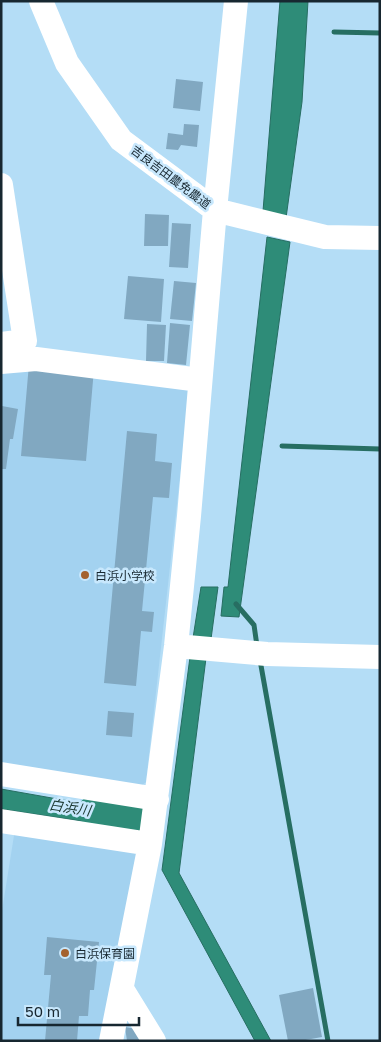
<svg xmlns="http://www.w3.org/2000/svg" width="381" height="1042" font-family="'Golos Text','Noto Sans JP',sans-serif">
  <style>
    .built { fill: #a3d2f0 }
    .water { fill: #2e8c78; stroke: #276e62 }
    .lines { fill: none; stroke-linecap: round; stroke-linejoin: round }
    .stream { stroke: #276e62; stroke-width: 5 }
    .river { stroke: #2e8c78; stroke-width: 29 }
    .building { fill: #81a8c1 }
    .minor { stroke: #fff; stroke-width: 24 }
    .poi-dot { fill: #a4622f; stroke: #c8e8fd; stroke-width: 2 }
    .labels { text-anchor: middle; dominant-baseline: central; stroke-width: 5; stroke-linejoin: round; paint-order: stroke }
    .street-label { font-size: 12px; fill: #172730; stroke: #c8e8fd }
    .poi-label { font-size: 12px; fill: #172730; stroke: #c8e8fd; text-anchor: start }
    .water-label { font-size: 14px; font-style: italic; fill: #203c35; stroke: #c8e8fd }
  </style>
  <rect width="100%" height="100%" fill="#b4ddf6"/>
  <path class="built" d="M25,369L190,387L146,782L141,786L1,763V371Z
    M16,823L150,844L111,1041H1V917Z"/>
  <path class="water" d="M280,1H308L302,102L286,218L263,211Z
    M267,237L290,242L239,617L221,616L224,587H228Z
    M201,587H218L211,639L193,638Z
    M190,657L206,658L179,873L271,1041H255L162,870Z
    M1,789L131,812L127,828L1,809Z"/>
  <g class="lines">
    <path class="stream" d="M334,32L380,33
      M282,446L380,449
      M236,604L254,625L257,646
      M260,660L328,1041"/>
    <path class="river" d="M92,811L139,818"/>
  </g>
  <path class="building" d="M176,79L203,82L200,111L173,108Z
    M184,124L199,125L197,147L181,145L178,150L166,149L168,133L183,135Z
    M145,214L169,215L168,246H144Z
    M172,223L191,224L188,268L169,267Z
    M128,276L164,279L161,322L124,319Z
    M174,281L196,283L192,321L170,319Z
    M170,323L190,325L186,365L167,363Z
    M147,324L166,325L164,361H146Z
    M29,364L94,369L86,461L21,456Z
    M2,406L18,409L13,439H10L6,469H1Z
    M127,431L157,434L155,461L172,463L169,498L153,497L142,611L154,612L152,632L141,631L136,686L104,683Z
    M108,711L134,713L132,737L106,735Z
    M47,937L99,942L94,990H90L88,1016H79L77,1041H45L51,975H44Z
    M313,988L322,1037L300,1041H288L279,995Z
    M125,1027L142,1030L144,1041H127Z"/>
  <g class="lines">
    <path class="minor" d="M41,1L67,63L121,140L215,210L325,237L380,238
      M1,185L25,341L1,344
      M1,362L36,359L200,380
      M176,646L267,654L380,657
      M1,774L157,799
      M1,821L150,844
      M122,989L154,1041
      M111,1041L150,844L176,646L189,516L215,210L236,1"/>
  </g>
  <g class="poi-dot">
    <circle cx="85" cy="575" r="5"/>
    <circle cx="65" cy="953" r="5"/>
  </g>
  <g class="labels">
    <g class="street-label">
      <text transform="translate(171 177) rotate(37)">吉良吉田農免農道</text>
    </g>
    <g class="poi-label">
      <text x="95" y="575">白浜小学校</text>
      <text x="75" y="953">白浜保育園</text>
    </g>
    <g class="water-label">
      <text transform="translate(70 807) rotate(9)">白浜川</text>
    </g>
  </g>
  <rect width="381" height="1042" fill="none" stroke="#172730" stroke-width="5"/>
  <path d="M18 1017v8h121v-8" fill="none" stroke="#172730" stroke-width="2.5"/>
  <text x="25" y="1017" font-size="15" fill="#172730" stroke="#c8e8fd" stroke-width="4" paint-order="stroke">50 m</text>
</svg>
